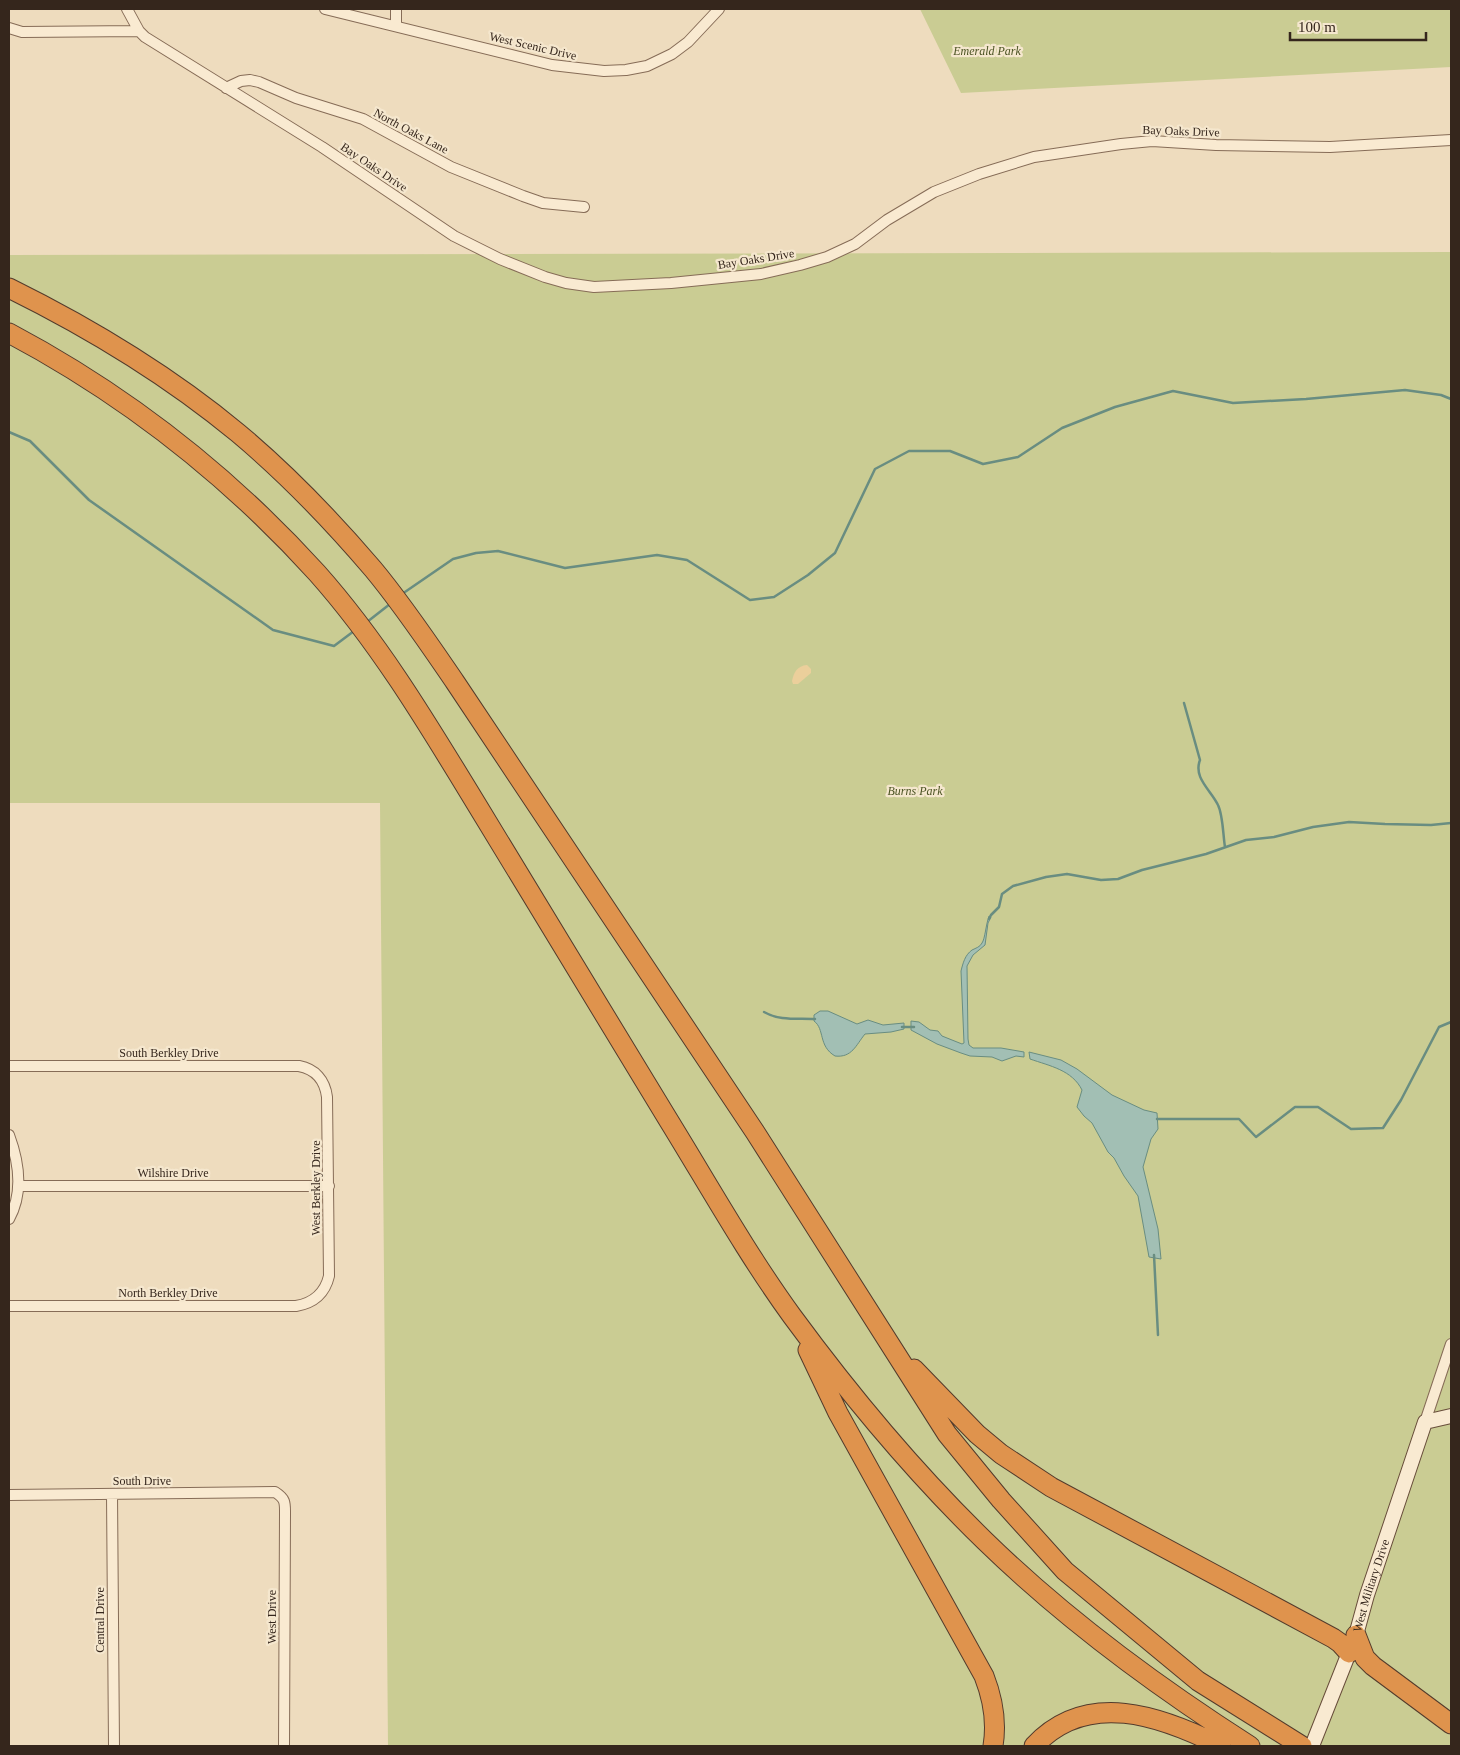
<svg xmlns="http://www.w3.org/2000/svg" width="1460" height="1755" font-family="'Times New Roman',serif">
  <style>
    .green { fill: #cacc93 }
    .sand { fill: #ebcf9b }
    .water { fill: #a2bfb4; stroke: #698d81 }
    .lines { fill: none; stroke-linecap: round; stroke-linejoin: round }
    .stream { stroke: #698d81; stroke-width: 2.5 }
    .street-casing { stroke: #866c57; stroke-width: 12 }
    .secondary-casing { stroke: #684d3a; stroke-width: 16 }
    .highway-casing { stroke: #533b2c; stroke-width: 21 }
    .street { stroke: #f9ead1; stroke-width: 10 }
    .secondary { stroke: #f9ead1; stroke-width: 14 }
    .highway { stroke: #df934d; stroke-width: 19 }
    .labels { text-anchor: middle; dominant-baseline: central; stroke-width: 4.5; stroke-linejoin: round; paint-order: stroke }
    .street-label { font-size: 12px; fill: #35261c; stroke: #f5e7ce }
    .park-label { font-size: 12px; font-style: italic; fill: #4a5222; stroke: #f5e7ce }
  </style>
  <rect width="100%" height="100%" fill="#eedcbe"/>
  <path class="green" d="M920,9H1451V67L961,93Z
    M1451,252V1746H388L380,803H9V255Z"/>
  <path class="sand" d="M807,665L811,669V673L798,684H793L792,681C794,672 797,666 807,665Z"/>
  <path class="water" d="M989,916L991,917L988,923L985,945L973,955L967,966L968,1039L969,1045L973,1048H1001L1024,1052V1057L1016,1056L1002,1061L992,1057L970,1056L961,1053L937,1044L911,1030V1021L919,1022L930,1030L938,1031L942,1036L962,1044L964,1043L961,971C963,963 965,955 972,950C976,948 980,947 982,943C985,939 986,924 989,916Z
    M820,1011H828L857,1024L868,1020L883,1025L904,1023V1029L891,1032L865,1034C856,1045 852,1058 835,1056C818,1046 825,1029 814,1021V1015Z
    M1029,1052L1061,1060L1077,1069L1112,1095L1144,1110L1157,1113L1158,1129L1151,1139L1143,1167L1158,1229L1161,1259L1149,1257L1138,1196L1124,1176L1114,1158L1108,1152L1092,1123L1084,1116L1077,1107L1082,1090C1072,1070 1050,1066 1030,1059Z"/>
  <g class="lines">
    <path class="stream" d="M9,432L30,441L89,500L273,630L334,646L354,631
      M402,594L453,559L476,553L498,551L565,568L657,555L687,560L750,600L774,597L808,575L835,553L875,469L909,451H950L983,464L1018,457L1062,428L1115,407L1173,391L1233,403L1306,399L1405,390L1441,395L1451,399
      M367,622L390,604
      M1184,703L1200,760C1193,778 1211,790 1218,805C1223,815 1223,835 1225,847
      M989,919L991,915L999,907L1002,894L1013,886L1046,877L1067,874L1101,880L1118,879L1142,870L1206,854L1246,840L1274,837L1313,827L1349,822L1385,824L1431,825L1451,823
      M764,1012C780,1021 797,1018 815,1019
      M902,1027H914
      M1157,1119H1239L1256,1137L1295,1107H1318L1351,1129L1383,1128L1401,1100L1439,1027L1451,1022
      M1154,1255L1158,1335"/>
    <g class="street-casing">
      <path id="street" d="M127,9L139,31L145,37L322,147L454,236L500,259L545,277L566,283L594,287L671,283L761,274L800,265L827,257L855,244L887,220L934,192L979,174L1034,157L1121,144L1152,141L1216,145L1330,147L1451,140
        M325,9L552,65L604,71L626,70L647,66L672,54L688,42L719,9
        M396,25V9
        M9,28L22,32L139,31
        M226,88L241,81L250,80L259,82L296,98L363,119L451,167L523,196L543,203L584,207
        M9,1066H299C315,1069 325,1080 327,1097L329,1276C325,1293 314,1303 296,1306H9
        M9,1135C19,1162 24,1192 9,1219
        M18,1186H329
        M1425,1422L1451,1344
        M112,1494L114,1746
        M9,1495L275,1492C286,1499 285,1503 285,1515L284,1746"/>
    </g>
    <g class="secondary-casing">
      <g id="secondary">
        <path id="s1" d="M1312,1746L1356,1635L1367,1595L1425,1422L1451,1416"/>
      </g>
    </g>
    <g class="highway-casing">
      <path id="highway" d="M9,288C90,328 168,375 238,433C287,474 332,521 373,569C403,605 429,644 455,682L755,1132L947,1434L1001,1500L1065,1571L1198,1681L1302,1746
        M9,333C124,394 229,476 317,573C381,645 430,728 480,810C543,913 606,1017 669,1121C709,1186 747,1254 792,1316C850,1395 914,1472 985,1541C1065,1619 1156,1686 1250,1746
        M808,1350L838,1413L984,1676C993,1699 997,1722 993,1746
        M914,1369L977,1434L1001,1454L1051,1487L1333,1638L1340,1643L1349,1653
        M1356,1635L1365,1658L1373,1666L1451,1724
        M1034,1746C1087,1689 1161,1716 1221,1746"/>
    </g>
    <use href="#street" class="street"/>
    <use href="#secondary" class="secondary"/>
    <use href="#highway" class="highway"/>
  </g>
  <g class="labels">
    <g class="street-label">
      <text transform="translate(533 46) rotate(13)">West Scenic Drive</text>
      <text transform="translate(411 131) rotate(28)">North Oaks Lane</text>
      <text transform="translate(1181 131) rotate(2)">Bay Oaks Drive</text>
      <text transform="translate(374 167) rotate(34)">Bay Oaks Drive</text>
      <text transform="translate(756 259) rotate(-9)">Bay Oaks Drive</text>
      <text x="169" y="1053">South Berkley Drive</text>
      <text x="173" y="1173">Wilshire Drive</text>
      <text transform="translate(316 1188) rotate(-90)">West Berkley Drive</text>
      <text x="168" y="1293">North Berkley Drive</text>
      <text x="142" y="1481">South Drive</text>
      <text stroke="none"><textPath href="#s1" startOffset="171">West Military Drive</textPath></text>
      <text transform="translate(272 1617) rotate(-90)">West Drive</text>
      <text transform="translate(100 1620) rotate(-90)">Central Drive</text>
    </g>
    <g class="park-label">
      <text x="987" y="51">Emerald Park</text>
      <text x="915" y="791">Burns Park</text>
    </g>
  </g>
  <rect width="1460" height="1755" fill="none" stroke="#35261c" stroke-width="20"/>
  <path d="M1290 32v8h136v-8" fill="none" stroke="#35261c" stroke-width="2.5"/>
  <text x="1298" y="32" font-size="15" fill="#35261c" stroke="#f5e7ce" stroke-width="4" paint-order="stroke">100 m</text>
</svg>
